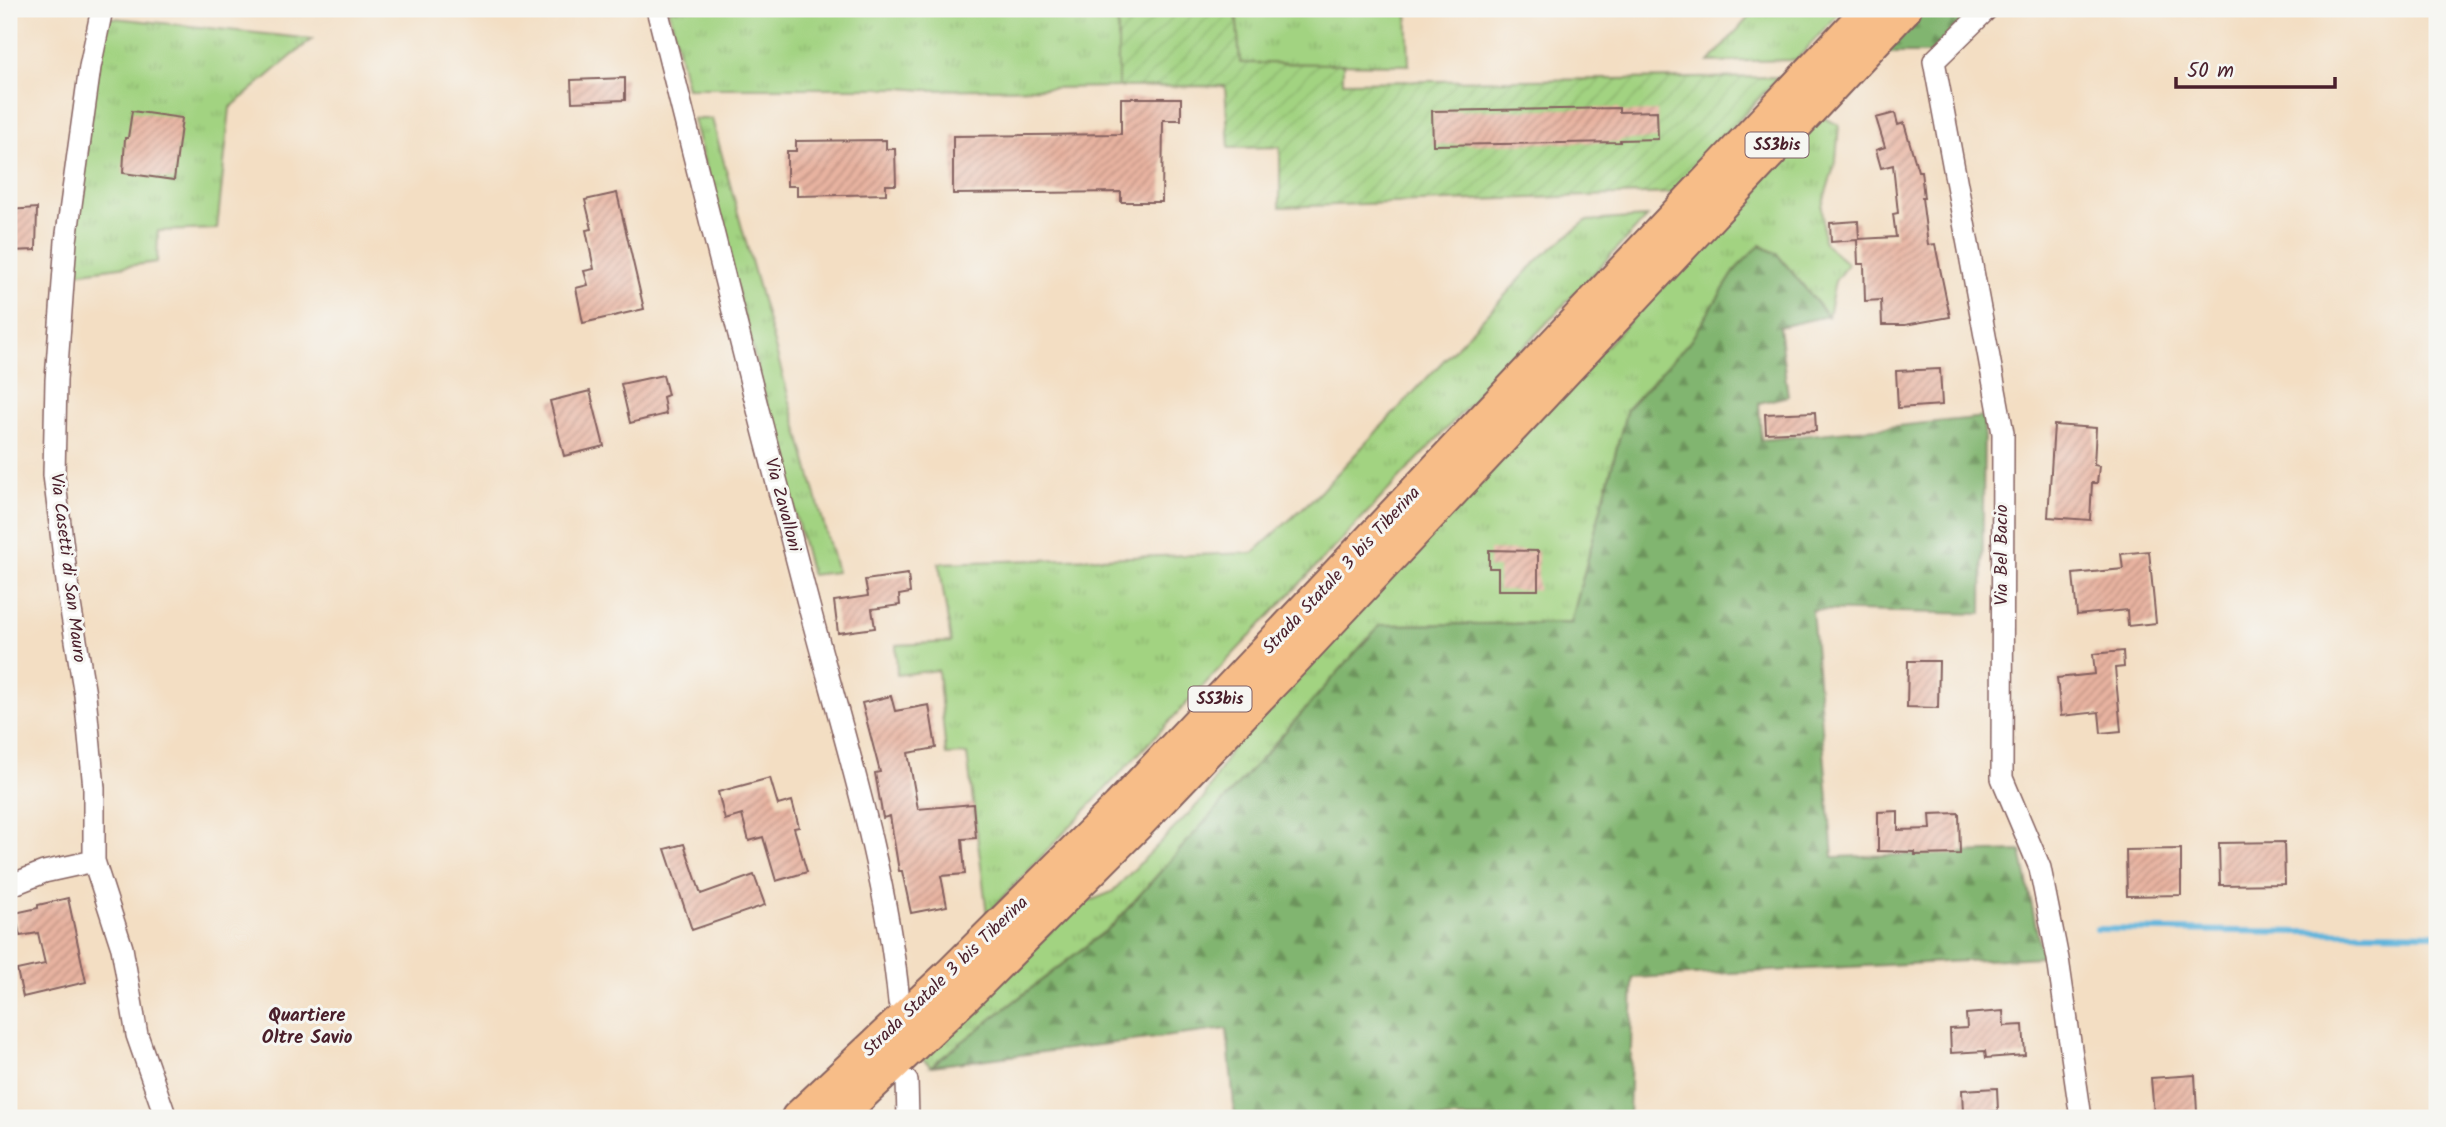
<svg xmlns="http://www.w3.org/2000/svg" width="2446" height="1127" font-family="Kalam,sans-serif">
  <style>
    .grass { fill: url(#grass-tufts); stroke: #767956; stroke-width: 2 }
    .forest { fill: url(#forest-firs); stroke: #666a4d; stroke-width: 2 }
    .garden { fill: url(#garden-furrows); stroke: #767956; stroke-width: 2 }
    .lines { fill: none; stroke-linecap: round; stroke-linejoin: round }
    .stream { stroke: #5fb4db; stroke-width: 6 }
    .building { fill: url(#building-hatch) }
    .minor-casing { stroke: #856260; stroke-width: 24 }
    .trunk-casing { stroke: #856260; stroke-width: 37 }
    .minor { stroke: #fff; stroke-width: 21 }
    .trunk { stroke: #f7bd88; stroke-width: 33 }
    .labels { text-anchor: middle; dominant-baseline: central; stroke-width: 6; stroke-linejoin: round; paint-order: stroke }
    .shield { fill: #f6f6f2; stroke: #7e6067; stroke-width: 2 }
    .shield-label { font-size: 16px; font-weight: bold; fill: #4a1f2b }
    .street-label { font-size: 18px; fill: #4a1f2b; stroke: #f6f6f2 }
    .neighbourhood-label { font-size: 19px; font-weight: bold; fill: #4a1f2b; stroke: #f6f6f2 }
  </style>
  <defs>
    <pattern id="grass-tufts" width="24" height="20" patternUnits="userSpaceOnUse" patternTransform="scale(1.75)"><rect width="24" height="20" fill="#a2d381"/><path d="M3 7l-1-3M5 7V3M7 7l1-3M15 17l-1-3M17 17v-4M19 17l1-3" fill="none" stroke="#8db570"/></pattern>
    <pattern id="forest-firs" width="22" height="20" patternUnits="userSpaceOnUse" patternTransform="scale(1.75)"><rect width="22" height="20" fill="#81b56f"/><path d="M5 1l3.5 6h-7zM16 11l3.5 6h-7z" fill="#6c935b"/></pattern>
    <pattern id="garden-furrows" width="10" height="10" patternUnits="userSpaceOnUse" patternTransform="scale(1.75)"><rect width="10" height="10" fill="#a2d381"/><path d="M-1 1l2-2M0 10L10 0M9 11l2-2" fill="none" stroke="#8db570"/></pattern>
    <pattern id="building-hatch" width="6" height="6" patternUnits="userSpaceOnUse" patternTransform="scale(1.75)"><rect width="6" height="6" fill="#e8b3a0"/><path d="M-1 1l2-2M0 6l6-6M5 7l2-2" fill="none" stroke="#be9183"/></pattern>
  </defs>
  <rect width="100%" height="100%" fill="#f6f6f2"/>
  <filter id="ink" filterUnits="userSpaceOnUse"><feTurbulence type="fractalNoise" baseFrequency=".0143" numOctaves="2"/><feDisplacementMap in="SourceGraphic" scale="14" xChannelSelector="R" yChannelSelector="G"/><feConvolveMatrix kernelMatrix="1 2 1 2 8 2 1 2 1" color-interpolation-filters="sRGB"/></filter>
  <filter id="wash" filterUnits="userSpaceOnUse"><feTurbulence type="fractalNoise" baseFrequency=".00686" numOctaves="4" result="noise"/><feDisplacementMap in="SourceGraphic" scale="28" xChannelSelector="R" yChannelSelector="G"/><feGaussianBlur stdDeviation="1.57" result="paint"/><feColorMatrix in="noise" values="0 0 0 0 0 0 0 0 0 0 0 0 0 0 0 0 0 1.4 0 .05"/><feComposite in="paint" operator="in"/></filter>
  <g filter="url(#wash)">
    <rect width="100%" height="100%" fill="#f3dec3"/>
    <path class="grass" d="M669,9H1118V87L924,90L901,88H687Z
      M1236,9H1407L1409,65L1240,63Z
      M1756,9H1843L1796,60L1709,62Z
      M105,17L312,39L230,108L217,229L158,231L157,262L67,274Z
      M1822,117L1839,125L1836,160L1822,206L1824,243L1848,264L1835,281L1828,316L1777,254L1761,245L1737,268L1691,340L1627,409L1571,623L1380,625L1113,925L931,1066L920,1057L1077,906L1112,892L1204,798L1239,735Z
      M693,119H712L837,572L811,575Z
      M1647,217L987,914L967,754L946,755L938,670L897,675L896,645L951,642L939,563L1253,553L1317,495L1541,257L1586,221Z"/>
    <path class="forest" d="M1924,9H1973L1929,53H1884Z
      M1760,245L1777,254L1828,316L1779,327L1788,396L1759,403L1761,440L1984,417L1982,614L1812,610L1833,857L2021,851L2042,957L1633,978L1629,1118H1235L1227,1029L931,1066L1113,925L1380,625L1571,623L1627,409L1691,340L1737,268Z"/>
    <path class="garden" d="M1118,9H1236L1240,63L1343,64V82L1779,77L1672,193L1280,207V147L1229,148L1225,86L1118,87Z"/>
    <g class="lines">
      <path class="stream" d="M2097,929L2437,934"/>
    </g>
    <g id="blocks">
      <path class="building" d="M625,78V100L572,102L571,80Z
        M1121,98H1181V120H1163L1162,202H1121V192L953,194V136L1121,134Z
        M1619,108V112L1657,111L1658,139L1620,140V142L1433,145L1432,111Z
        M132,111L182,118L174,180L123,173L125,138H128Z
        M1895,113L1898,125L1904,123L1918,171H1921L1924,198H1922L1928,245L1935,244L1950,317L1905,325H1882L1881,300L1865,301L1864,264H1858L1857,240L1831,242L1830,223L1858,221L1859,239L1896,237L1893,214L1898,213L1893,165L1881,168L1876,150L1885,147L1876,118Z
        M886,140V149H895L896,185H886V194L797,196V186H787V151H796V141Z
        M617,193L644,309L583,323L576,288L588,285L584,271L594,269L586,230L592,229L585,200Z
        M37,208L36,250L9,251V210Z
        M1940,369L1942,405L1898,408L1896,371Z
        M663,375L668,395L663,397L666,414L630,423L621,384Z
        M590,391L604,446L564,456L550,401Z
        M1815,412L1816,431L1766,433L1765,414Z
        M2054,425L2096,428L2094,465L2099,466L2097,483H2092L2090,520L2048,517Z
        M1489,550L1538,551V590H1498V568H1489Z
        M2149,551L2156,623L2128,626L2127,610L2077,615L2073,574L2123,569L2121,554Z
        M908,574L910,593L899,595L900,605L872,609L875,628L838,633L834,601L868,596L865,580Z
        M2123,651L2124,667L2115,668L2121,731L2101,733L2099,712L2061,716L2057,678L2095,674L2093,654Z
        M1908,661H1939L1938,708L1907,707Z
        M891,696L895,711L929,705L936,748L908,753L918,809L973,804L976,838L962,839L965,874L941,876L947,906L911,913L902,871H899L890,816L883,818L875,773L880,772L862,703Z
        M770,778L778,805L792,801L799,827L794,828L807,872L776,881L763,837L749,841L742,815L725,820L718,792Z
        M1898,811V830L1931,829L1930,814L1959,813L1960,854L1915,855V852L1878,851V812Z
        M2284,842L2285,884L2220,885L2219,843Z
        M684,844L701,894L754,875L765,905L692,930L665,849Z
        M2181,849V895L2127,896L2126,850Z
        M68,898L86,982L23,997L17,970L45,964L38,933L20,936L15,913L38,908V905Z
        M2003,1011L2004,1026L2023,1025L2025,1055L1986,1058L1985,1051L1951,1053L1950,1029L1967,1028L1966,1014Z
        M2195,1075L2197,1112L2154,1115L2151,1078Z
        M1997,1088L1998,1111L1963,1113L1962,1090Z"/>
    </g>
  </g>
  <g filter="url(#ink)">
    <use href="#blocks" fill-opacity="0" stroke="#856260" stroke-width="2"/>
    <g class="lines">
      <g class="minor-casing">
        <path id="minor" d="M102,9L90,67L66,241L56,380L54,475L69,598L85,695L94,788V861L122,948L137,1035L166,1118
          M657,9C705,204 755,400 806,595C841,729 886,864 899,1002
          M1987,9L1934,61L2003,433L2002,778L2040,868L2058,959L2081,1118
          M9,886L44,872L94,861
          M907,1081L908,1118"/>
      </g>
      <g class="trunk-casing">
        <path id="trunk" d="M798,1118L950,975L1119,807L1870,9
          M836,1118L965,996L1137,824L1298,655L1904,9"/>
      </g>
      <use href="#minor" class="minor"/>
      <use href="#trunk" class="trunk"/>
    </g>
  </g>
  <g class="labels">
    <g class="shield">
      <rect x="1745.5" y="132.5" width="63" height="25" rx="5"/>
      <rect x="1188.5" y="686.5" width="63" height="25" rx="5"/>
    </g>
    <g class="shield-label">
      <text x="1777" y="145">SS3bis</text>
      <text x="1220" y="699">SS3bis</text>
    </g>
    <g class="street-label">
      <text transform="translate(782 505) rotate(75)">Via Zavalloni</text>
      <text transform="translate(2002 555) rotate(-90)">Via Bel Bacio</text>
      <text transform="translate(67 568) rotate(83)">Via Casetti di San Mauro</text>
      <text transform="translate(1342 571) rotate(-47)">Strada Statale 3 bis Tiberina</text>
      <text transform="translate(946 977) rotate(-44)">Strada Statale 3 bis Tiberina</text>
    </g>
    <g class="neighbourhood-label">
      <text x="307" y="1016">Quartiere<tspan x="307" dy="22">Oltre Savio</tspan></text>
    </g>
  </g>
  <rect width="2446" height="1127" fill="none" stroke="#f6f6f2" stroke-width="35"/>
  <path d="M2176 77v10h159v-10" fill="none" stroke="#4a1f2b" stroke-width="3.5"/>
  <text x="2187" y="77" font-size="21" fill="#4a1f2b" stroke="#f6f6f2" stroke-width="5" paint-order="stroke">50 m</text>
</svg>
